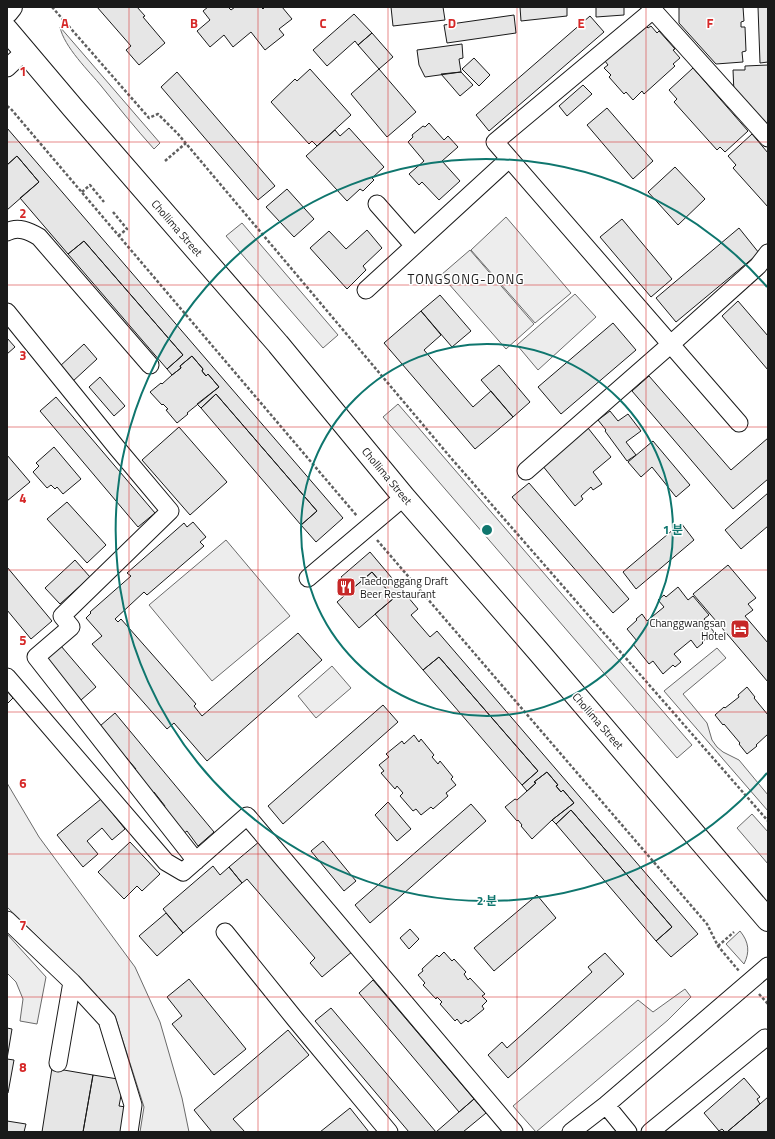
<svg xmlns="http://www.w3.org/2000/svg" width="775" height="1139" font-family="'Titillium Web','Noto Sans KR',sans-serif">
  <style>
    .green { fill: #ededed; stroke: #6a6a6a }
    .building { fill: #e6e6e6; stroke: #1a1a1a }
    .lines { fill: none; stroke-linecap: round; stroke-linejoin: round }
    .minor-casing { stroke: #1a1a1a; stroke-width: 19 }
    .major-casing { stroke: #1a1a1a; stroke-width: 24 }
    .highway-casing { stroke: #1a1a1a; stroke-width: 24 }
    .path { stroke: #5f5f5f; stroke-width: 2.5; stroke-dasharray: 3 2; stroke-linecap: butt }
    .minor { stroke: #fff; stroke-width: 17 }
    .major { stroke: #fff; stroke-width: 22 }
    .highway { stroke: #fff; stroke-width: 22 }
    .grid { fill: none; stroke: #d62828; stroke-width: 1; stroke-opacity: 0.55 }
    .ring { fill: none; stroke: #0f766e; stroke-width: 2 }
    .labels { text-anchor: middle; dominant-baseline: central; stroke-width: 3; stroke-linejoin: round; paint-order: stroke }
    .street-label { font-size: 11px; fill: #1a1a1a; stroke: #fff }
    .poi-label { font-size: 11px; fill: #1a1a1a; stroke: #fff; text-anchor: start }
    .quarter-label { font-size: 13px; letter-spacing: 1px; fill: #1a1a1a; stroke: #fff }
    .grid-label { font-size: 13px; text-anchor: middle; font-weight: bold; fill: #d62828; stroke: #fff; stroke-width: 3; stroke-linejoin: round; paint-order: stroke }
    .centre { fill: #0f766e; stroke: #fff; stroke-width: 2 }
    .ring-label { font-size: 12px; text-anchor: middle; font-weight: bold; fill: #0f766e; stroke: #fff; stroke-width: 3; stroke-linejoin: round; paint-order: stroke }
  </style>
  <rect width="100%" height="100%" fill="#fff"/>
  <path class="green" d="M60,27L160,143L154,149C136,129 119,108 102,87C89,71 64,47 60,27Z
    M506,217L571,293L535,323L471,250Z
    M242,223L338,335L323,348L226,236Z
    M470,250L534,324L506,349L441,275Z
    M575,294L596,317L538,370L517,345Z
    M398,404L692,745L677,758L383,417Z
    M226,540L290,616L212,681L149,605Z
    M717,648L726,658L683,694L707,723L712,740L717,747L723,752L739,760L768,795V811L664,691Z
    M332,666L351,688L316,718L298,696Z
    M7,783L39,837L135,967L160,1022L182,1098L189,1132H140L144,1107L115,1016L79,977L7,907Z
    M752,814L768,832V864L737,828Z
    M740,931C749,942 750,952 744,964L726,944Z
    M7,934L46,977L37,1024L20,1021L23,999L16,982L7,973Z
    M685,989L691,997L668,1020L536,1132L513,1106L638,1000L653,1012Z"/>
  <path class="building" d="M97,7H137L145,16L143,17L165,43L139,65L126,50L131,46Z
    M208,7H228L231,10L235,7H261L263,9L265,7H282L292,19L279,29L284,35L265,50L251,32L233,47L224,35L210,47L197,31L210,20L203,11Z
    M391,7H443L445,20L393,26Z
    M520,7H567V16L521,21Z
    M596,7H624V15L596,17Z
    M679,7H743L744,21L741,22V27H745L746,51L742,52L743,62L716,64L679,23Z
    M758,7H768V62L760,63Z
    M354,14L372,33L358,45L355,41L327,66L313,50Z
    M514,15L516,33L447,43L444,25Z
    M590,16L604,32L489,131L476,115Z
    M645,25L648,28L651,26L657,33L659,31L675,49L673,50L680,58L673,64L675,66L644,94L642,91L633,100L626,92L624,94L609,77L611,75L604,68L608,65L605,61Z
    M372,33L393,57L379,69L358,45Z
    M462,44L463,58L459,59L461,72L425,77L419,65L417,50Z
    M474,58L490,75L479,86L462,69Z
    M768,65V131L734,93L733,70H745V66Z
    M693,68L748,131L725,152L720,147L717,150L674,102L677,99L669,90Z
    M310,69L351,115L317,146L312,141L309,144L271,102L295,79L297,81Z
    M379,69L416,112L387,137L351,94Z
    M177,72L275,186L258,200L161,87Z
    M461,72L473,85L460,96L441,74Z
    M583,85L592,94L567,116L559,106Z
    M607,108L653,161L633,179L587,125Z
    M429,123L444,140L448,136L458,147L442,161L460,181L439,200L422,182L419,185L409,174L424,161L408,142L413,137L412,135L423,126L425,127Z
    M7,128L343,518L316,542L301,525L317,511L216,394L201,408L197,404L219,387L208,374L206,376L202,371L203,369L192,356L180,366L181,368L172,375L167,369L183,355L84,241L68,254L20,198L39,182L17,156L7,165Z
    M349,128L384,167L372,178L374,180L363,191L360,189L347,201L306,156L335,130L340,136Z
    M752,134L768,153V207L733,168L736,165L728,156Z
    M17,156L39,182L7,210V165Z
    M675,167L705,199L678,225L648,192Z
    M287,189L314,219L294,237L266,207Z
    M622,219L672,279L651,297L600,237Z
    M739,228L759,253L676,322L656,298Z
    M367,230L382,248L363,266L366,270L347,289L310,248L329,231L346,249Z
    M84,241L183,355L167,369L68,254Z
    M440,295L471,331L452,347L421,311Z
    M738,301L768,336V370L722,316Z
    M421,311L441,335L424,350L473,407L491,391L513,417L475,449L384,343Z
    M613,323L636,350L561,414L538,387Z
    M7,338L15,347L7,354Z
    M84,344L97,359L72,382L59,367Z
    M192,356L203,369L202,371L206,376L208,374L219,387L187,413L188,414L177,423L166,410L168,409L163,404L162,405L150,392L161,383L162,384L172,375L181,368L180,366Z
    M499,365L530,402L513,417L481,380Z
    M649,376L731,470L768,438V479L733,509L632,391Z
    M100,377L125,406L114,416L89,387Z
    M216,394L317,511L301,525L201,408Z
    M56,397L155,513L138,527L40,411Z
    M610,411L618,421L628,414L641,431L626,442L636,455L627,461L605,431L606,430L598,420Z
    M179,427L227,482L190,515L142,460Z
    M588,428L611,457L593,472L602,484L593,490L591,487L581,496L583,499L575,506L542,465Z
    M653,441L690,485L676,497L652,467L641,477L628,462Z
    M54,447L81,479L63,494L57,487L55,489L51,485L47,488L33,472L39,466L36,463Z
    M7,455L30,482L7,501Z
    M529,483L629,599L613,613L512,497Z
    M768,493V526L741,549L725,530Z
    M67,502L106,545L87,563L47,519Z
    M193,522L206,537L200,542L204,546L147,595L144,592L115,619L118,622L121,619L196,704L194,706L202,716L298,633L322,660L207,761L174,723L167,729L92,644L102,636L86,618L91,613L90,612L131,576L127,573L184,523L187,527Z
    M681,523L694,540L636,589L623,572Z
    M370,552L418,609L411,615L430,637L437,631L698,934L671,957L656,941L672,927L571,810L556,824L552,820L574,803L563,790L561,792L556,786L558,785L547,772L534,782L536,783L527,791L522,785L538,771L439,657L423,670L375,614L394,598L372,572L352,589L341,577Z
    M75,560L90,577L60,604L45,588Z
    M728,565L756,598L748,604L753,610L745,616L768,643V682L693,594Z
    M7,567L52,621L31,639L7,610Z
    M372,572L394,598L359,628L337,602Z
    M678,587L688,600L693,596L709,615L704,619L714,632L702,642L703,643L697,648L691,640L674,654L681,662L675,667L673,665L663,674L653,661L649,664L633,644L637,641L627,629L637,620L636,619L642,614L647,621L664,607L658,600L664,595L666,597Z
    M61,646L96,687L81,700L70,687L67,689L46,659Z
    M439,657L538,771L522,785L423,670Z
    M747,687L755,697L754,698L768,715V734L756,745L757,746L747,754L739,744L740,743L724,724L723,725L715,715L724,707L725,708L739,697L738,695Z
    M7,691L13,698L7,704Z
    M383,705L398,722L283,824L268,806Z
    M115,713L214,832L198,846L187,831L183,834L162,810L165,806L154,792L149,797L130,774L136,769L124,755L120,759L100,726Z
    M414,735L419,742L421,739L434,755L432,757L438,764L440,761L453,777L451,779L456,785L446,793L448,796L433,809L431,807L421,815L416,809L413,811L400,796L403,793L397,786L395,789L381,773L384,771L379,765L389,757L386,754L402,741L404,744Z
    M547,772L558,785L556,786L561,792L563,790L574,803L552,820L532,839L521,826L522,825L518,820L517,821L505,807L515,799L517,800L536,783L534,782Z
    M101,799L125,829L112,840L102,828L87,841L98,854L83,867L57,835Z
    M388,802L411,829L397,841L375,815Z
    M471,804L486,821L370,923L355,905Z
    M571,810L672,927L656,941L556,824Z
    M260,841L353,951L322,977L310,963L315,958L247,879L242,883L229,867Z
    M323,841L356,881L344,891L311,851Z
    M130,842L160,874L142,891L137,886L124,899L98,872Z
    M213,866L220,875L229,867L242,883L183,933L163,909Z
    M537,895L556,918L494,971L474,948Z
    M166,913L183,933L157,956L139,936Z
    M410,929L419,939L409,949L400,938Z
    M444,952L452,961L454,959L466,972L464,974L468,980L470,978L485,994L482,996L487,1001L482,1006L484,1009L468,1022L466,1020L461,1024L457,1019L455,1021L440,1004L442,1002L437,997L436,999L423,985L425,983L418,975L423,971L422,969L437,955L439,957Z
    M605,953L624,974L508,1078L488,1055L502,1042L507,1048L592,972L588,967Z
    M189,979L246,1049L214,1075L172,1024L182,1016L167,997Z
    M373,980L474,1099L459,1112L359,993Z
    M331,1008L436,1132L474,1099L486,1113L463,1132H409L315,1021Z
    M7,1028L12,1029L7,1059L14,1060L8,1093H7Z
    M288,1030L309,1055L233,1119L245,1132H212L194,1110Z
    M52,1068L93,1075L83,1132H42Z
    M93,1075L124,1080L119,1106L126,1107L122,1132H83Z
    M744,1078L760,1097L757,1099L760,1104L727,1132H725L722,1129L719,1131L704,1113Z
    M768,1097V1132H727L760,1104Z
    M350,1108L369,1132H320Z
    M7,1121L26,1124L24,1132H7Z"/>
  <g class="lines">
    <g class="minor-casing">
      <path id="minor" d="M652,7L653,10L768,138
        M653,10L495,142L739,423
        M7,68L25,51
        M377,204L414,246
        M7,232C18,226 29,231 39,237L150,365
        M366,290L509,159
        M7,312L117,448L170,511L62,616L71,627L36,657L196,861
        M526,471L671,344L758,266L768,253
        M308,578L404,497
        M7,677L166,862L183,872L247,816L514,1132
        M7,920L72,982L107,1020L133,1105L129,1132
        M225,932L295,1019L389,1132
        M58,1063L72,982
        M606,1105L628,1132
        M571,1132L606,1105L768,966
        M650,1132L765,1038"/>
    </g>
    <g class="major-casing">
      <path id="major" d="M7,30L73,108L278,344L404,497L538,651L768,920"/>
    </g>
    <g class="highway-casing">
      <path id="highway" d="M7,12L11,7"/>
    </g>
    <path class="path" d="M52,7L149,118L158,114L178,134L451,458L768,821
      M7,106L11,109L357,516
      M165,161L186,143
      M82,192L90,185L104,202
      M113,212L127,229L118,236
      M377,540L707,924L718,946L739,971
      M718,946L734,932
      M759,994L768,1004"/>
    <use href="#minor" class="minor"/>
    <use href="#major" class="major"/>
    <use href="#highway" class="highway"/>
  </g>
  <path class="grid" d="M129,7V1132M258,7V1132M388,7V1132M517,7V1132M646,7V1132M7,142H768M7,285H768M7,427H768M7,570H768M7,712H768M7,854H768M7,997H768"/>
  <g class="ring">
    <circle cx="487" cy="530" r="186"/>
    <path d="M767 773A371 371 0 1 1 767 287"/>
  </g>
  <defs>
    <g id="restaurant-square" transform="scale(1)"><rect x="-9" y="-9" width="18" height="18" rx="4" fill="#c62828" stroke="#fff"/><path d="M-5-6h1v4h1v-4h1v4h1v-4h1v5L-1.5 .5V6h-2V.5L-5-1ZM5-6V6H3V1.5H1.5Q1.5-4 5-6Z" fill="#fff"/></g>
    <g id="hotel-square" transform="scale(1)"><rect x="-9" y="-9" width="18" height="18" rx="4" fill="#c62828" stroke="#fff"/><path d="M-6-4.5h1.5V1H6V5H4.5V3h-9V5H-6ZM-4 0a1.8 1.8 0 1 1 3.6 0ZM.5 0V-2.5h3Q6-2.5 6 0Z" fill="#fff"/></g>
  </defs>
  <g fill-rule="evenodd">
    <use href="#restaurant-square" x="346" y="587"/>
    <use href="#hotel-square" x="740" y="629"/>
  </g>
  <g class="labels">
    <g class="street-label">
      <text transform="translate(177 228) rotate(49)">Chollima Street</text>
      <text transform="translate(387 476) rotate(50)">Chollima Street</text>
      <text transform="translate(598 721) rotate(49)">Chollima Street</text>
    </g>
    <g class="poi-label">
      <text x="360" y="581">Taedonggang Draft<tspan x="360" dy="13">Beer Restaurant</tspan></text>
      <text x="726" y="623" text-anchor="end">Changgwangsan<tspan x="726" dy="13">Hotel</tspan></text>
    </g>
    <g class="quarter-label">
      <text x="466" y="279">TONGSONG-DONG</text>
    </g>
  </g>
  <g class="grid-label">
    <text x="65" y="28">A</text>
    <text x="194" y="28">B</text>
    <text x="323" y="28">C</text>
    <text x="452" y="28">D</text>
    <text x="581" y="28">E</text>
    <text x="710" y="28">F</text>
    <text x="23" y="76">1</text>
    <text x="23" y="218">2</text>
    <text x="23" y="360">3</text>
    <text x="23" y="503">4</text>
    <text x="23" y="645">5</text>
    <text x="23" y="788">6</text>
    <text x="23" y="930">7</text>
    <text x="23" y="1072">8</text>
  </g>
  <circle cx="487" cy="530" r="6" class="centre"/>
  <g class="ring-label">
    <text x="673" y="534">1 분</text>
    <text x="487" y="905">2 분</text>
  </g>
  <rect width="775" height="1139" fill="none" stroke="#1a1a1a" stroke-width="16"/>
</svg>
